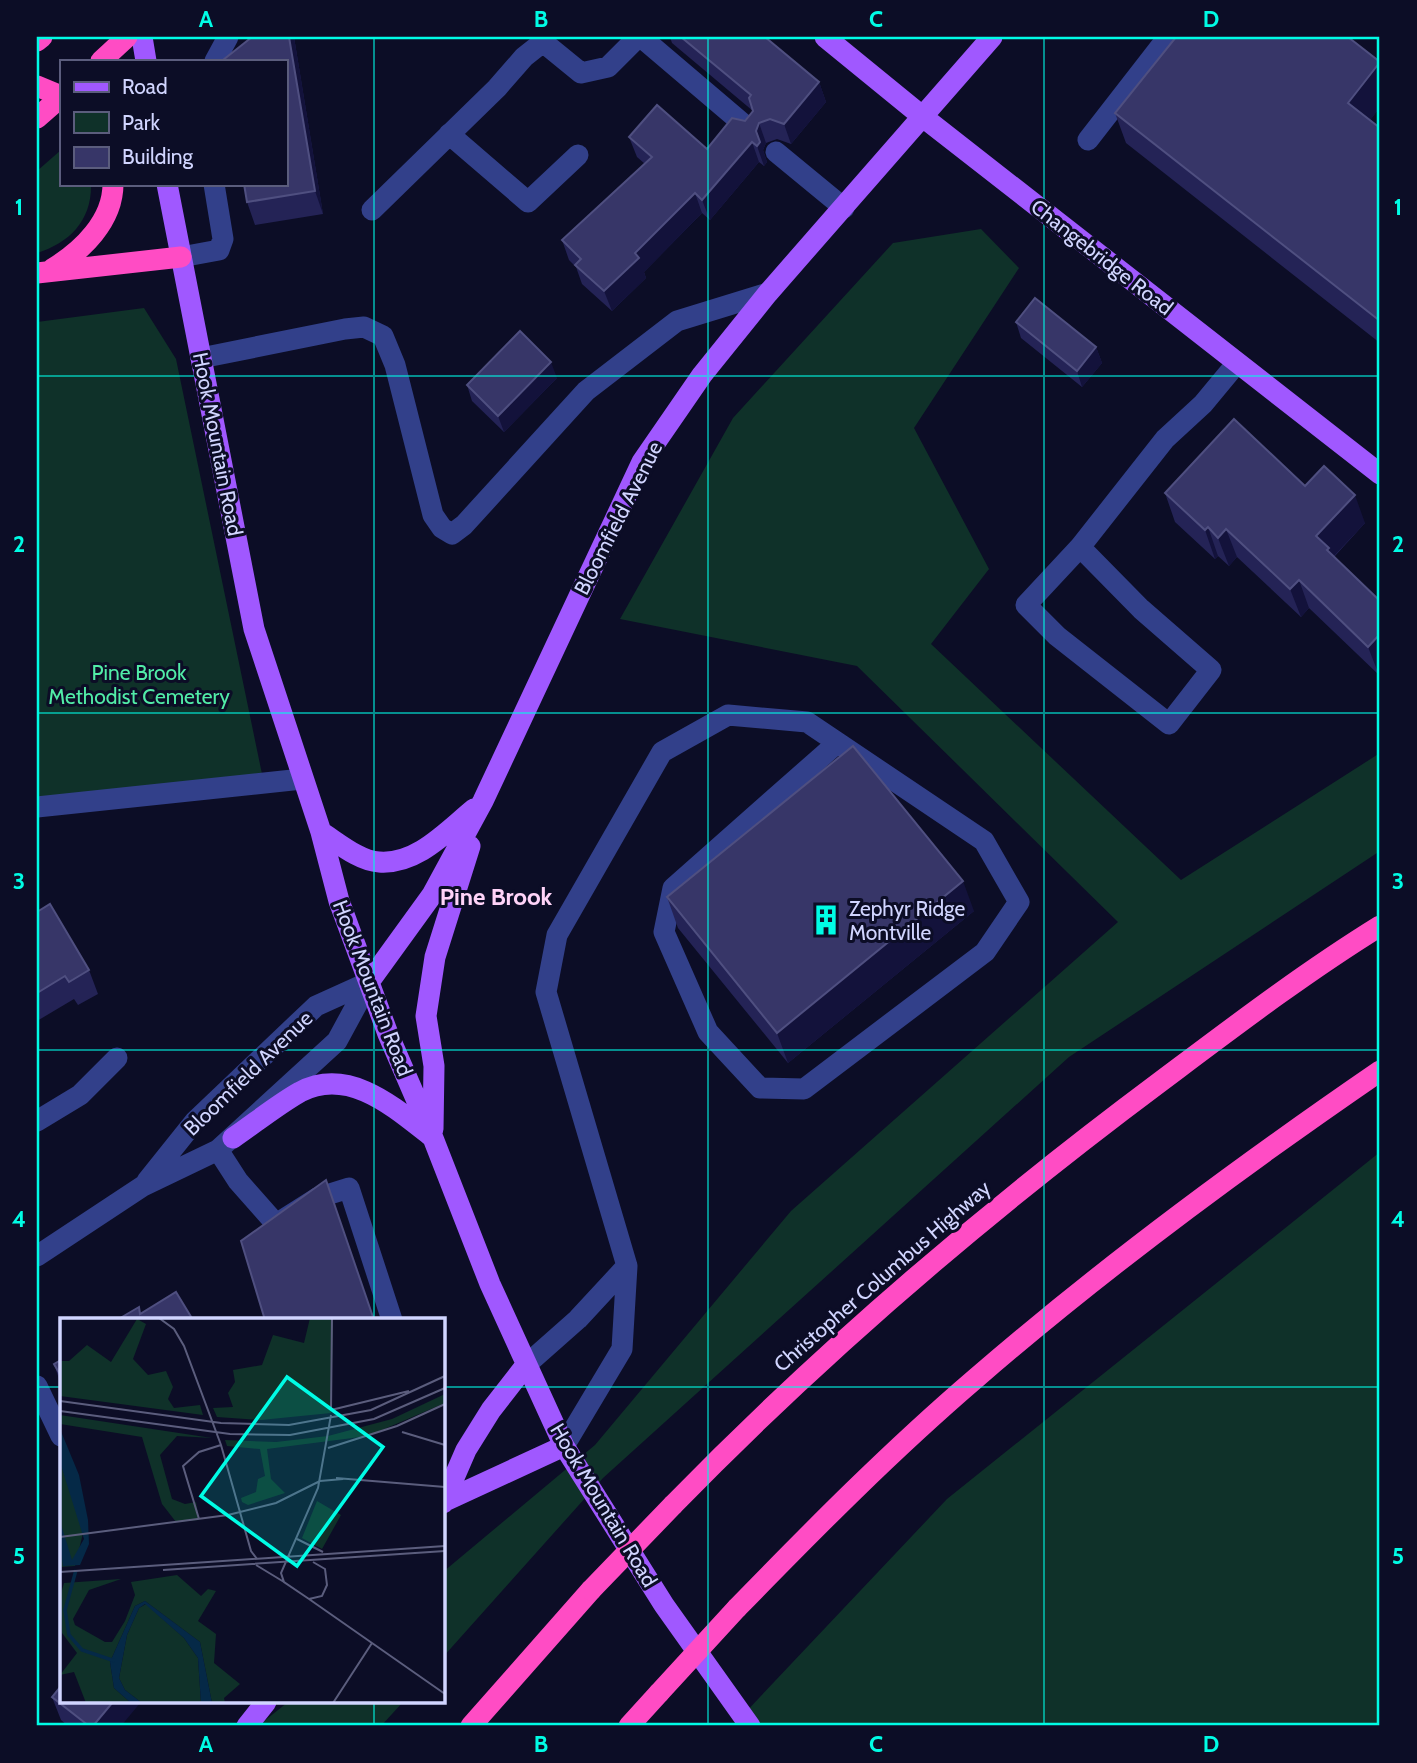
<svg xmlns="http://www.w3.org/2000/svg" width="1417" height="1763" font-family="Cabin,sans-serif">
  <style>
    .green { fill: #0f3129 }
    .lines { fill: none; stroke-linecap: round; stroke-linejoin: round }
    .minor { stroke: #32408a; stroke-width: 21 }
    .major { stroke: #a058ff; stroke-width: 21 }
    .highway { stroke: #ff4cc4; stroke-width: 21 }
    .highway-bridge { stroke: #ff4cc4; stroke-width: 21 }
    .wall { fill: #242356 }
    .shaded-wall { fill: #13123b }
    .building { fill: #373668; stroke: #4f4f80; stroke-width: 2 }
    .grid { fill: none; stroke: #00fce5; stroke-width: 2; stroke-opacity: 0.55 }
    .labels { text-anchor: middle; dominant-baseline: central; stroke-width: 6; stroke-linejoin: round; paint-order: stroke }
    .street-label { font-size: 21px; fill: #d1d5ff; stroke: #0c0d26 }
    .park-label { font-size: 21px; fill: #51eca7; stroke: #0c0d26 }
    .poi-label { font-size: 21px; fill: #d1d5ff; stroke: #0c0d26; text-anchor: start }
    .quarter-label { font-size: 24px; font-weight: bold; fill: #ffd3f8; stroke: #0c0d26 }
    .inset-river { fill: none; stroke: #052947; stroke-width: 3.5 }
    .inset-road { fill: none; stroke: #5b5d7d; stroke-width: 2 }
    .view { fill: #00fce5; fill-opacity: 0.15; stroke: #00fce5; stroke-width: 3.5 }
    .inset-edge { fill: none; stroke: #d1d5ff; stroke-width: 3.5 }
    .neatline { fill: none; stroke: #00fce5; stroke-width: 2.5 }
    .grid-label { font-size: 23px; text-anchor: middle; font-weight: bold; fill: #00fce5 }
  </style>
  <rect width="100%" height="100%" fill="#0c0d26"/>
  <path class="green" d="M61,150V184H91C92,220 70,243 37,253V171Z
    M981,229L1019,268L914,428L989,569L931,644L1181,880L1380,753V851L1069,1057L603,1478L443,1657V1572L595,1445L791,1211L1118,922L857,666L620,619L733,418L893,243Z
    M144,308L176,359L262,774L37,798V322Z
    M1380,1152V1726H749L742,1716L947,1499Z
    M288,1702H403L381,1726H258Z"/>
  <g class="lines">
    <path class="minor" d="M641,37L748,128
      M215,61L228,37
      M449,134L528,202L578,155
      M1088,140L1168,37
      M776,152L844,208
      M372,210L497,88L524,57L543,42L581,73L608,67L638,37
      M181,257L219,250L223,239L214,184
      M201,358L345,329L364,327L383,336L395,365L433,515L442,528L452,534L464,525L586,391L677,321L768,293
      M1080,547L1141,609L1211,670L1169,724L1057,636L1026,605L1080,547L1165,439L1203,404L1237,363
      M37,807L302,779
      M37,1121L80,1095L117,1058
      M218,1150L238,1181L276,1224L317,1198L349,1188L392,1320
      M147,1181L195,1121L316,1006L369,982
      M37,1256L143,1186L218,1150L337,1041L369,982
      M526,1365L578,1319L627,1266
      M37,1386L61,1436
      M564,1446L622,1349L627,1266L546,992L557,935L662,752L728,715L807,722L984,841L1019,902L985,952L804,1089L760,1088L708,1032L664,932L673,888L836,744"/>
    <path class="major" d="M142,37L146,61
      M825,37L923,117L1380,474
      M167,184L254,629L321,832L339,901L388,1034L433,1138L490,1284L564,1446L664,1605L750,1726
      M321,832C337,842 359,861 379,862C417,865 447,831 474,809
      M369,982L432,895L483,801L642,462L702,375L768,293L992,37
      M433,1129L434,1066L426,1016L435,957L470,846
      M233,1138C255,1123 277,1105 300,1092C349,1066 395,1108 431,1136
      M445,1501L564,1446
      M443,1503L466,1450L491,1410L526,1365
      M247,1726L266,1702"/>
    <path class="highway" d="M37,41L42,37
      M101,61L127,37
      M37,86L61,96
      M37,118L61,97
      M52,269C82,251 113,221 113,184
      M37,273L181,257
      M673,1505C824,1350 987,1211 1160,1082C1232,1028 1304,973 1380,926
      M737,1608C814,1529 891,1451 975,1379C1103,1268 1240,1167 1380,1071
      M471,1726L591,1590
      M629,1726L659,1693"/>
    <path class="highway-bridge" d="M591,1590L673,1505
      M659,1693L737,1608"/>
  </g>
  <path class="wall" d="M294,37L323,214L255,225L247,202Z
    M670,37H765L819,82L826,102L791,144L777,139L766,143L763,150L767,162L764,166L759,162L710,220L702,213L644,272L646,278L612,311L582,284L576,267L569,260L562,240L645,164L637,157L629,137L707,149L745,121L753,111L672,43Z
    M1380,62V107L1370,120L1380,128V343L1126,143L1115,113Z
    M1016,322L1096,347L1102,363L1082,387L1021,338Z
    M557,378L504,432L472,401L467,385Z
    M1305,486L1365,523L1334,557L1380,601L1379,675L1309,608L1301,617L1237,557L1229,566L1218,556L1215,559L1175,522L1165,493Z
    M667,897L974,911L788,1063L678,928Z
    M37,912L89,970L98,994L78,1005L74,999L37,1021Z
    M61,1360V1385L54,1364Z
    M52,1697L121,1726H68L61,1720Z"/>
  <path class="shaded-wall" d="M289,37H294L323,214L315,191Z
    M1380,63V107L1360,134L1348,103Z
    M819,82L826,102L791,144L784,124Z
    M759,123L766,143L763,150L767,162L764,166L757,146L756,131Z
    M752,142L759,162L710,220L702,200Z
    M695,193L702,213L644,272L646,278L612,311L604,291L635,253Z
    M1096,347L1102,363L1082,387L1077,371Z
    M551,362L557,378L504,432L498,416Z
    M1355,495L1365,523L1332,558L1316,536Z
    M1208,527L1218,556L1215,559L1205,530Z
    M1226,529L1237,557L1229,566L1218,538Z
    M1299,580L1309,608L1301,617L1290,589Z
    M1380,634V674L1379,675L1368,647Z
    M963,881L974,911L788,1063L777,1033Z
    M113,1702H141L121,1726H93Z"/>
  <path class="building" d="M252,37H289L315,191L247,202L244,184H285V61H223V60Z
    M681,37H765L819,82L784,124L770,119L759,123L756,131L760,142L757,146L752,142L702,200L695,193L635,253L639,258L604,291L575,265L581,259L562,240L652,157L629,137L657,105L707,149L732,118L745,121L753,111L749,98L751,95Z
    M1176,37H1348L1380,62L1348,103L1380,128V321L1115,113Z
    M1035,298L1096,347L1077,371L1016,322Z
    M520,331L551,362L498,416L467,385Z
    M1234,419L1305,486L1324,466L1355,495L1316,536L1329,548L1327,550L1380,601V634L1368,647L1299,580L1290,589L1226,529L1218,538L1208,527L1205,530L1165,493Z
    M853,746L963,881L777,1033L667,897Z
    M50,904L89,970L69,982L65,976L37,993V912Z
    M326,1180L373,1317L372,1320H265L241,1241Z
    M176,1292L193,1320H117L139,1307L140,1314Z
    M61,1360V1376L54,1364Z
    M61,1686V1702H113L93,1726H89L52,1697Z"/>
  <path class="grid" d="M374,37V1320M708,37V1726M1044,37V1726M37,376H1380M37,713H1380M37,1050H1380M37,1387H61M443,1387H1380M374,1702V1726"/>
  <defs>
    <g id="building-bare" transform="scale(2.415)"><path d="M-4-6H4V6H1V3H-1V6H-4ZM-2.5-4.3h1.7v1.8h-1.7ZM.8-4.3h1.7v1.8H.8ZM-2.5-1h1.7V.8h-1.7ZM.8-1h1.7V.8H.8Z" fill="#00fce5" stroke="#0c0d26" stroke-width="2.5" paint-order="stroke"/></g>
  </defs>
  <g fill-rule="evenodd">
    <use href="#building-bare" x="826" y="920"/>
  </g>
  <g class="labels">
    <g class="street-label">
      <text transform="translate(1102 257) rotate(38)">Changebridge Road</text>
      <text transform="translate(218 444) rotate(79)">Hook Mountain Road</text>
      <text transform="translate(618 518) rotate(-63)">Bloomfield Avenue</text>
      <text transform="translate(373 988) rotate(69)">Hook Mountain Road</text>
      <text transform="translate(248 1073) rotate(-44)">Bloomfield Avenue</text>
      <text transform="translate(882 1276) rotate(-41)">Christopher Columbus Highway</text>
      <text transform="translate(604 1505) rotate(59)">Hook Mountain Road</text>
    </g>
    <g class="park-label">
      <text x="139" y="672">Pine Brook<tspan x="139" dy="24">Methodist Cemetery</tspan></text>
    </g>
    <g class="poi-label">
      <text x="849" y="908">Zephyr Ridge<tspan x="849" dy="24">Montville</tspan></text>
    </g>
    <g class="quarter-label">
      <text x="496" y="896">Pine Brook</text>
    </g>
  </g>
  <g transform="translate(60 1318)">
    <rect width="385" height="385" fill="#0c0d26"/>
    <path d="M250,0H273L271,95L201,102L157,99L153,90L173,89L168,75L175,64L173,52L202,47L213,17L244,25ZM77,1L86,6L73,41L88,57L106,53L113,69L108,81L114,90L140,87L143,97L0,78V43H9L27,27L51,44ZM385,76V85L308,118L207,131L211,161L225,175L188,187L182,184L181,180L196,174L198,161L205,158L200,131L167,128L165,122L216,124L268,118L332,101ZM0,97L152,120L117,118L100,137L112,181L125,186L136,184L139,202L116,204L102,186L82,119L0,106ZM0,144L24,211L15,248L0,249ZM257,183L281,197L262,231L242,220ZM117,257L141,278L148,271L156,273L138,303L156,316L154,345L180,366L164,380L165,385H152L140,324L85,283L75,288L50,344L54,370L71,385H26L14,354L0,357L17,335L2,315L0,279L4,265L61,261L29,272L13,301L15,307L45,324H52L65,303L75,277L71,264ZM86,286L124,320L138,340L141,385H82L65,372L59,360L67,317L79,290Z" fill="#0f3129"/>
    <path d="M0,111L19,157L28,202L29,226L20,247L3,248L0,229V203L12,242L24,221L0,144ZM85,283L140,324L152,385H141L138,340L124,320L85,286L79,290L67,317L59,360L65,372L82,385H71L54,370L50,344L75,288Z" fill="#052947"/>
    <path class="inset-river" d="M16,252L5,292L9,317L22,332L55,343"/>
    <path class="inset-road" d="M99,0L114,11L124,28L161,127L191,233L197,241M0,83L161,105L229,107L311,92L385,58M271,92L272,0M271,92L349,73M0,93L170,116L230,117L314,101L385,70M342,114L385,127M268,130L337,108L385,86M276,160L385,169M260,163L283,161M139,201L123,148L139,134L161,127M0,219L168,197L216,185L260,163M237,221L263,234M196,247L224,264M103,252L385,233M0,254L385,228M249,281L385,376M249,281L224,264L221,255L258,170L271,97M249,281L262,278L267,267L265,251L253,244M273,385L312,325"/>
    <path class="view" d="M227,59L323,129L237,248L141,178Z"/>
    <rect width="385" height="385" class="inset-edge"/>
  </g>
  <rect width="1417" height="1763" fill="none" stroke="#0c0d26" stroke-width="77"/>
  <rect x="60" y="60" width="228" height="126" fill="#0c0d26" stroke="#5b5d7d" stroke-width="2"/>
  <rect x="74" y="82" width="35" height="10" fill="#a058ff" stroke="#5b5d7d" stroke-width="2"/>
  <text x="122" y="94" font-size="21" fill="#d1d5ff">Road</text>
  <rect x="74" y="112" width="35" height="21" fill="#0f3129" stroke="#5b5d7d" stroke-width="2"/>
  <text x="122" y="130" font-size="21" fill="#d1d5ff">Park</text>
  <rect x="74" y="147" width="35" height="21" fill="#373668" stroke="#5b5d7d" stroke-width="2"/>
  <text x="122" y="164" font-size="21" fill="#d1d5ff">Building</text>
  <rect x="38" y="38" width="1340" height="1686" class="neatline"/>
  <g class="grid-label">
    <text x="206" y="27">A</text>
    <text x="541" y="27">B</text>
    <text x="876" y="27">C</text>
    <text x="1211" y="27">D</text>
    <text x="19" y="215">1</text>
    <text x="1398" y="215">1</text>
    <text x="19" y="552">2</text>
    <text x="1398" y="552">2</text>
    <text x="19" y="889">3</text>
    <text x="1398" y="889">3</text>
    <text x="19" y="1227">4</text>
    <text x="1398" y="1227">4</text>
    <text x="19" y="1564">5</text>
    <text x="1398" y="1564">5</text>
    <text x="206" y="1752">A</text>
    <text x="541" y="1752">B</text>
    <text x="876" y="1752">C</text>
    <text x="1211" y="1752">D</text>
  </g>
</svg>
